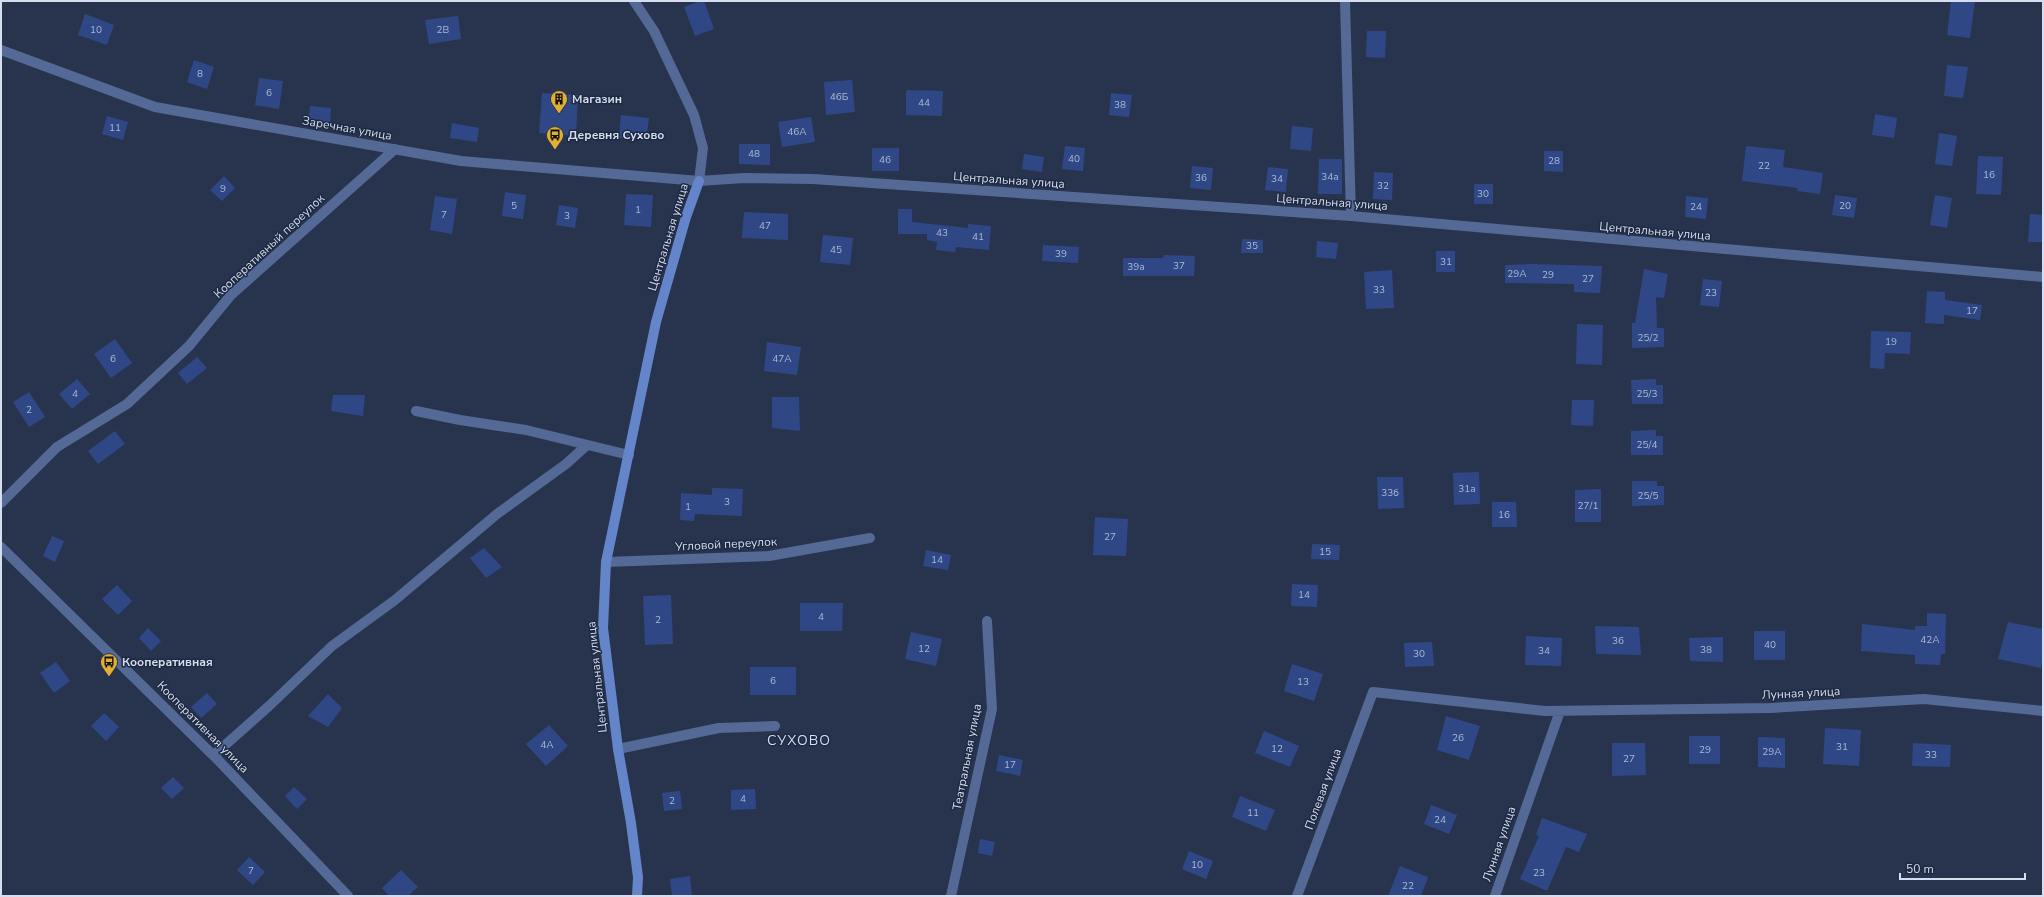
<svg xmlns="http://www.w3.org/2000/svg" width="2044" height="897" font-family="'Nunito Sans',sans-serif">
  <style>
    .building { fill: #2f4885 }
    .lines { fill: none; stroke-linecap: round; stroke-linejoin: round }
    .street { stroke: #546995; stroke-width: 10 }
    .secondary { stroke: #6585cb; stroke-width: 10 }
    .labels { text-anchor: middle; dominant-baseline: central; stroke-width: 3; stroke-linejoin: round; paint-order: stroke }
    .number-label { font-size: 10px; fill: #acb8d4 }
    .poi-label { font-size: 12px; font-weight: bold; fill: #d5ddee; stroke: #1e2a43; text-anchor: start }
    .street-label { font-size: 12px; fill: #d5ddee; stroke: #1e2a43 }
    .quarter-label { font-size: 14px; letter-spacing: 1px; fill: #d5ddee; stroke: #1e2a43 }
  </style>
  <rect width="100%" height="100%" fill="#28344e"/>
  <path class="building" d="M701,1H704L714,29L695,36L684,7Z
    M1951,1H1975L1970,38L1947,35Z
    M85,14L114,25L107,45L78,35Z
    M458,16L461,39L429,44L425,20Z
    M1367,31H1386L1385,58L1366,57Z
    M194,60L214,67L207,89L187,82Z
    M1947,65L1968,67L1963,98L1944,96Z
    M259,78L283,81L279,109L255,105Z
    M852,80L855,112L826,115L824,82Z
    M906,90L943,91L942,116L906,115Z
    M542,93L578,95L576,136L539,133Z
    M1111,93L1132,95L1129,117L1109,115Z
    M310,106L331,108L330,124L308,122Z
    M1875,114L1897,118L1894,138L1872,135Z
    M621,115L649,118L646,141L619,138Z
    M107,116L128,122L123,140L102,134Z
    M811,117L815,142L782,147L778,122Z
    M452,123L479,128L477,142L450,138Z
    M1292,126L1313,128L1311,151L1290,149Z
    M1939,133L1957,136L1952,166L1935,164Z
    M739,144H770V165L739,164Z
    M1065,146L1085,148L1083,171L1062,169Z
    M1746,146L1785,150L1783,167L1823,173L1820,194L1797,191L1798,188L1742,181Z
    M872,148H899V171H872Z
    M1544,151H1563V172L1544,171Z
    M1024,154L1044,157L1042,172L1022,169Z
    M1978,156L2003,157L2001,195L1976,194Z
    M1319,159H1342V194H1318Z
    M1192,166L1213,168L1211,190L1190,188Z
    M1268,167L1288,169L1286,192L1265,190Z
    M1374,172L1393,173L1392,200L1373,199Z
    M224,176L235,188L222,201L210,190Z
    M1474,184H1493V204H1474Z
    M505,192L526,195L523,219L502,216Z
    M626,194L653,195L651,227L624,225Z
    M1835,195L1857,198L1854,218L1832,215Z
    M1935,195L1952,198L1947,228L1930,225Z
    M435,196L457,199L452,234L430,230Z
    M1686,196L1708,198L1706,219L1685,217Z
    M559,205L578,208L575,228L556,225Z
    M898,209H912V222L968,228V224L991,226L989,250L956,247L955,252L936,250L937,242L927,240V234H898Z
    M744,212L788,214V240L742,238Z
    M2030,214L2043,215V242H2028Z
    M823,235L853,238L850,265L820,262Z
    M1242,239L1263,240V253H1241Z
    M1317,241L1338,243L1336,259L1316,257Z
    M1043,245L1079,247L1078,263L1042,261Z
    M1436,251H1455V272H1436Z
    M1164,255L1195,256L1194,276H1123V258H1163Z
    M1529,264L1602,266L1600,293L1574,292V284L1505,283V265Z
    M1644,269L1668,274L1664,298L1656,297L1657,328H1664V347L1632,348V323H1635Z
    M1392,270L1394,308L1366,309L1364,272Z
    M1703,279L1722,281L1719,307L1700,305Z
    M1927,291L1945,292V300L1982,305L1980,320L1944,315V324L1925,323Z
    M1577,324L1603,325L1602,365L1576,364Z
    M1871,331L1911,332L1910,354L1885,353L1884,369L1870,368Z
    M115,339L132,363L111,378L94,354Z
    M767,342L801,347L797,375L764,371Z
    M197,357L207,368L187,384L178,373Z
    M77,379L90,394L72,409L59,394Z
    M1656,379V385H1663V404H1632L1631,380Z
    M29,392L45,417L29,427L13,402Z
    M333,395H365L363,416L331,411Z
    M772,397H799L800,431L772,428Z
    M1572,400H1594L1593,426L1571,425Z
    M1656,430V436H1663V455H1631V431Z
    M115,431L125,444L98,464L88,451Z
    M1479,472L1480,504L1454,505L1453,473Z
    M1377,477H1403L1404,508L1378,509Z
    M1632,481H1657V486H1664V505L1632,506Z
    M712,488L743,489L742,516L695,514L694,521L680,520L681,493L712,495Z
    M1601,489V522H1575V490Z
    M1492,502H1516L1517,527H1492Z
    M1095,517L1128,519L1126,556L1093,555Z
    M52,536L64,541L55,562L43,556Z
    M1312,544L1340,545L1339,560L1311,559Z
    M484,548L502,567L486,578L470,558Z
    M926,550L951,555L948,570L923,566Z
    M1292,584L1318,585L1317,607L1291,606Z
    M117,585L132,601L118,615L102,599Z
    M671,595L673,644L645,645L643,596Z
    M800,603H843L842,631H800Z
    M1927,613L1946,614L1945,654H1941L1940,665L1915,664V655L1861,651L1862,624L1915,630V626H1927Z
    M2008,622L2043,629V655L2041,668L1998,659Z
    M1595,626L1639,627L1641,655L1596,654Z
    M148,628L161,641L151,651L139,638Z
    M1754,631H1785V660H1754Z
    M911,632L942,639L936,666L905,659Z
    M1526,636L1562,638L1561,666L1525,665Z
    M1723,637V662L1690,661L1689,638Z
    M1432,642L1434,666L1405,667L1404,643Z
    M56,662L70,681L54,693L40,673Z
    M1292,664L1323,674L1314,701L1284,691Z
    M750,667H796V695H750Z
    M207,693L217,704L201,718L191,707Z
    M328,694L342,708L328,727L308,716Z
    M104,713L119,727L106,741L91,726Z
    M1446,716L1480,726L1469,760L1437,750Z
    M549,725L568,746L546,766L526,744Z
    M1825,728L1861,730L1859,766L1823,764Z
    M1264,731L1299,746L1290,767L1255,753Z
    M1689,736H1720V764H1689Z
    M1758,737L1785,738V768L1758,767Z
    M1612,743H1645L1646,775L1612,776Z
    M1913,743L1951,745L1950,767L1912,766Z
    M999,755L1023,760L1020,776L996,771Z
    M173,777L184,788L172,799L161,788Z
    M294,787L307,799L297,809L285,796Z
    M755,789L756,809L731,810V790Z
    M680,791L682,809L664,811L662,793Z
    M1240,796L1275,810L1266,831L1232,817Z
    M1431,805L1457,815L1449,834L1424,824Z
    M1542,818L1587,834L1579,852L1566,847L1547,891L1520,879L1539,836L1536,835Z
    M980,839L995,842L992,856L978,853Z
    M1189,851L1213,861L1206,879L1182,869Z
    M249,857L265,872L253,885L237,870Z
    M1400,866L1428,877L1421,896H1388Z
    M401,870L418,887L408,896H389L382,888Z
    M690,876L692,896H672L670,879Z"/>
  <g class="lines">
    <path class="street" d="M634,1L654,31L694,115L703,148L699,181
      M1345,1L1351,216
      M1,50L155,107L461,161L699,181L744,178L813,179L1351,216L2043,277
      M416,411L460,420L526,430L629,455
      M1,503L57,447L127,404L189,346L231,295L395,149
      M1,547L219,761L348,896
      M606,562L769,556L870,538
      M618,749L719,728L775,726
      M214,755L269,706L332,646L395,600L497,514L566,464L587,445
      M951,896L992,709L987,621
      M1297,896L1373,692L1545,711L1770,708L1924,699L2043,711
      M1495,896L1560,711"/>
    <path class="secondary" d="M637,896L638,877L631,823L618,749L603,628L606,562L656,322L686,217L699,181"/>
  </g>
  <defs>
    <g id="building-pin" transform="scale(0.9)"><path d="M0 17L-7.5 6A9.5 9.5 0 1 1 7.5 6Z" fill="#e1af34" stroke="#1e2a43"/><path d="M-4-6H4V6H1V3H-1V6H-4ZM-2.5-4.3h1.7v1.8h-1.7ZM.8-4.3h1.7v1.8H.8ZM-2.5-1h1.7V.8h-1.7ZM.8-1h1.7V.8H.8Z" fill="#111"/></g>
    <g id="bus-pin" transform="scale(0.9)"><path d="M0 17L-7.5 6A9.5 9.5 0 1 1 7.5 6Z" fill="#e1af34" stroke="#1e2a43"/><path d="M-5-6H5V4H4V6H2V4H-2V6H-4V4H-5ZM-3.5-4V0h7V-4ZM-3.5 1.2v1.5H-2V1.2ZM2 1.2v1.5H3.5V1.2Z" fill="#111"/></g>
  </defs>
  <g fill-rule="evenodd">
    <use href="#building-pin" x="559" y="99"/>
    <use href="#bus-pin" x="555" y="135"/>
    <use href="#bus-pin" x="109" y="662"/>
  </g>
  <g class="labels">
    <g class="number-label">
      <text x="96" y="30">10</text>
      <text x="443" y="30">2В</text>
      <text x="200" y="74">8</text>
      <text x="269" y="93">6</text>
      <text x="839" y="97">46Б</text>
      <text x="924" y="103">44</text>
      <text x="1120" y="105">38</text>
      <text x="115" y="128">11</text>
      <text x="797" y="132">46А</text>
      <text x="754" y="154">48</text>
      <text x="1074" y="159">40</text>
      <text x="885" y="160">46</text>
      <text x="1554" y="161">28</text>
      <text x="1764" y="166">22</text>
      <text x="1989" y="175">16</text>
      <text x="1330" y="177">34а</text>
      <text x="1201" y="178">36</text>
      <text x="1277" y="179">34</text>
      <text x="1383" y="186">32</text>
      <text x="223" y="189">9</text>
      <text x="1483" y="194">30</text>
      <text x="514" y="206">5</text>
      <text x="1845" y="206">20</text>
      <text x="1696" y="207">24</text>
      <text x="638" y="210">1</text>
      <text x="444" y="215">7</text>
      <text x="567" y="216">3</text>
      <text x="765" y="226">47</text>
      <text x="942" y="233">43</text>
      <text x="978" y="237">41</text>
      <text x="1252" y="246">35</text>
      <text x="836" y="250">45</text>
      <text x="1061" y="254">39</text>
      <text x="1446" y="262">31</text>
      <text x="1179" y="266">37</text>
      <text x="1136" y="267">39а</text>
      <text x="1517" y="274">29А</text>
      <text x="1548" y="275">29</text>
      <text x="1588" y="279">27</text>
      <text x="1379" y="290">33</text>
      <text x="1711" y="293">23</text>
      <text x="1972" y="311">17</text>
      <text x="1648" y="338">25/2</text>
      <text x="1891" y="342">19</text>
      <text x="113" y="359">6</text>
      <text x="782" y="359">47А</text>
      <text x="75" y="394">4</text>
      <text x="1647" y="394">25/3</text>
      <text x="29" y="410">2</text>
      <text x="1647" y="445">25/4</text>
      <text x="1467" y="489">31а</text>
      <text x="1390" y="493">33б</text>
      <text x="1648" y="496">25/5</text>
      <text x="727" y="502">3</text>
      <text x="1588" y="506">27/1</text>
      <text x="688" y="507">1</text>
      <text x="1504" y="515">16</text>
      <text x="1110" y="537">27</text>
      <text x="1325" y="552">15</text>
      <text x="937" y="560">14</text>
      <text x="1304" y="595">14</text>
      <text x="821" y="617">4</text>
      <text x="658" y="620">2</text>
      <text x="1930" y="640">42А</text>
      <text x="1618" y="641">36</text>
      <text x="1770" y="645">40</text>
      <text x="924" y="649">12</text>
      <text x="1706" y="650">38</text>
      <text x="1544" y="651">34</text>
      <text x="1419" y="654">30</text>
      <text x="773" y="681">6</text>
      <text x="1303" y="682">13</text>
      <text x="1458" y="738">26</text>
      <text x="547" y="745">4А</text>
      <text x="1842" y="747">31</text>
      <text x="1277" y="749">12</text>
      <text x="1705" y="750">29</text>
      <text x="1772" y="752">29А</text>
      <text x="1931" y="755">33</text>
      <text x="1629" y="759">27</text>
      <text x="1010" y="765">17</text>
      <text x="743" y="799">4</text>
      <text x="672" y="801">2</text>
      <text x="1253" y="813">11</text>
      <text x="1440" y="820">24</text>
      <text x="1197" y="865">10</text>
      <text x="251" y="871">7</text>
      <text x="1539" y="873">23</text>
      <text x="1408" y="886">22</text>
    </g>
    <g class="poi-label">
      <text x="572" y="99">Магазин</text>
      <text x="568" y="135">Деревня Сухово</text>
      <text x="122" y="662">Кооперативная</text>
    </g>
    <g class="street-label">
      <text transform="translate(347 128) rotate(10)">Заречная улица</text>
      <text transform="translate(1009 180) rotate(4)">Центральная улица</text>
      <text transform="translate(1332 202) rotate(4)">Центральная улица</text>
      <text transform="translate(1655 231) rotate(5)">Центральная улица</text>
      <text transform="translate(668 237) rotate(-73)">Центральная улица</text>
      <text transform="translate(269 246) rotate(-43)">Кооперативный переулок</text>
      <text transform="translate(726 544) rotate(-3)">Угловой переулок</text>
      <text transform="translate(597 677) rotate(-96)">Центральная улица</text>
      <text transform="translate(1801 693) rotate(-3)">Лунная улица</text>
      <text transform="translate(203 727) rotate(45)">Кооперативная улица</text>
      <text transform="translate(967 757) rotate(-79)">Театральная улица</text>
      <text transform="translate(1323 789) rotate(-70)">Полевая улица</text>
      <text transform="translate(1499 844) rotate(-71)">Лунная улица</text>
    </g>
    <g class="quarter-label">
      <text x="799" y="740">СУХОВО</text>
    </g>
  </g>
  <rect width="2044" height="897" fill="none" stroke="#d5ddee" stroke-width="4"/>
  <path d="M1900 873v6h125v-6" fill="none" stroke="#d5ddee" stroke-width="2"/>
  <text x="1906" y="873" font-size="12" fill="#d5ddee" stroke="#1e2a43" stroke-width="3" paint-order="stroke">50 m</text>
</svg>
